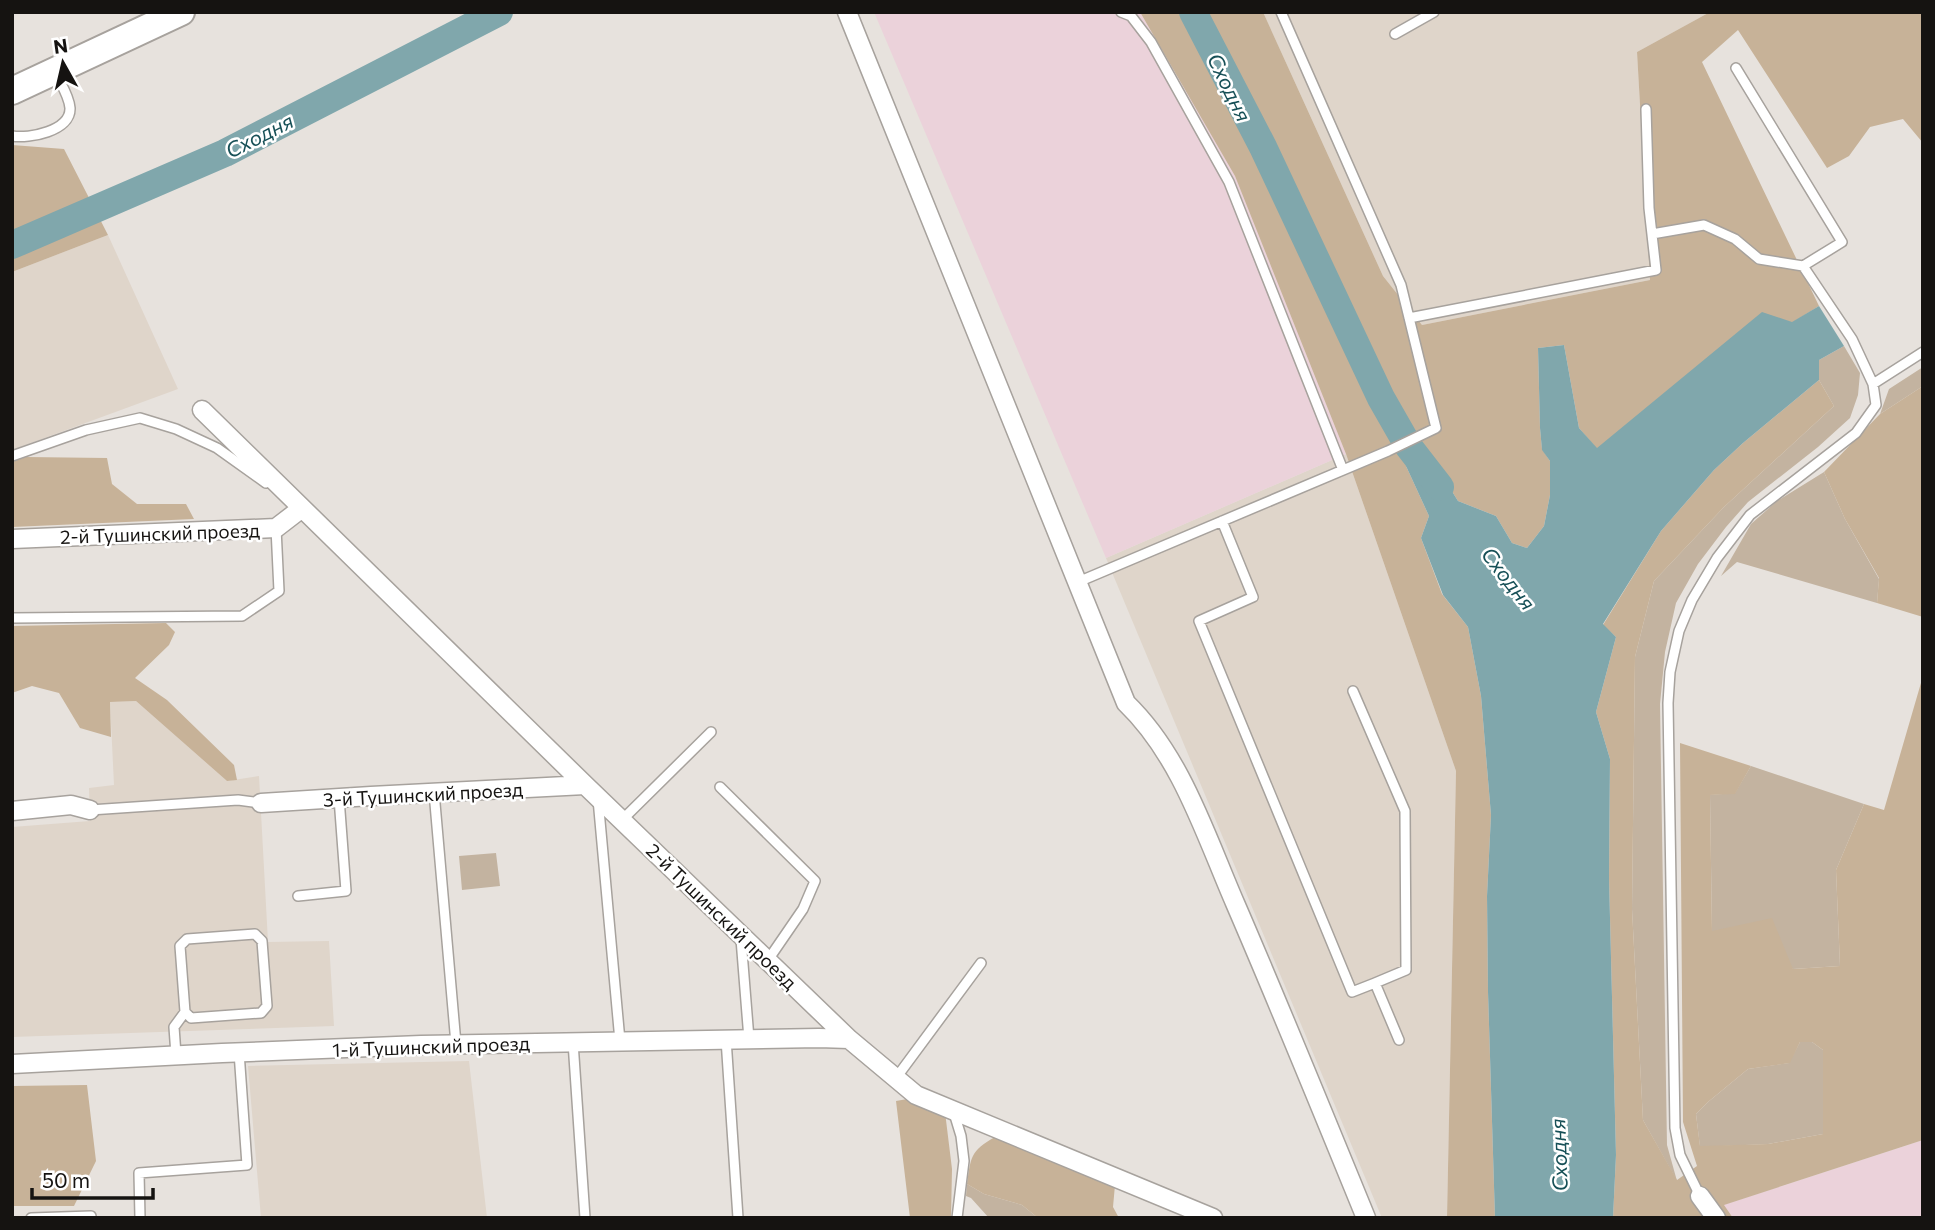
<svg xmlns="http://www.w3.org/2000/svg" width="1935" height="1230" font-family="Commissioner,sans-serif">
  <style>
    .built { fill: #dfd5ca }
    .industrial { fill: #ebd2da }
    .green { fill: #c3b3a0 }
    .forest { fill: #c7b298; fill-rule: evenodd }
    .water { fill: #80a7ac }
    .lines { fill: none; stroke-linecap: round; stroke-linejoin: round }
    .river { stroke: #80a7ac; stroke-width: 28 }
    .lane-casing { stroke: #a7a29d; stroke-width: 12 }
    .street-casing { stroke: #a7a29d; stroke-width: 21 }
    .secondary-casing { stroke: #a7a29d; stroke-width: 30 }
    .lane { stroke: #fff; stroke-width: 9 }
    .street { stroke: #fff; stroke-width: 18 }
    .secondary { stroke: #fff; stroke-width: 26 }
    .labels { text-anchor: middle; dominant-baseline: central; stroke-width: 5; stroke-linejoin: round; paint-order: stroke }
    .street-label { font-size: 19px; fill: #151311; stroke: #fff }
    .water-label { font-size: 21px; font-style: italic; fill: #175057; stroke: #fff }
  </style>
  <rect width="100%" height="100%" fill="#e7e2dd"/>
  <path class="built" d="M1263,12H1710L1637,52L1650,280L1422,325L1383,276Z
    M108,235L178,389L12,450V272Z
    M1346,454L1456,771L1447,1218H1382L1106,558Z
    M136,701L227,781L259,776L268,942L329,941L334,1026L12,1037V827L90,821L89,788L114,785L110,702Z
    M469,1061L487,1218H261L248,1066Z"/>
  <path class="industrial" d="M874,12H1140L1235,176L1346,454L1106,558Z
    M1923,1140V1218H1733L1723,1205Z"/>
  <path class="green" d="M1844,346L1860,373L1858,395L1850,418L1818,447L1748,502L1726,527L1698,564L1676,603L1665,652L1660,704L1667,1145L1677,1181L1643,1120L1632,909L1635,657L1654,581L1724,507L1834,406L1819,380V360Z
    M1923,367V386L1880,414L1889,389Z
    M1824,472L1845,519L1879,579L1877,603L1737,562L1721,576L1751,524L1777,501Z
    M1751,766L1864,804L1836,870L1840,966L1793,969L1712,931L1710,795L1735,793Z
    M496,853L500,886L462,890L459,856Z
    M1800,1042H1812L1823,1050V1134L1768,1144L1700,1147L1696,1114L1708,1102L1748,1069L1789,1063Z
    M967,1184L984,1194L1022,1205L1038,1218H989L971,1198L966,1196Z"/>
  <path class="forest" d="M1140,12H1263L1383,276L1422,325L1650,280L1637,52L1710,12H1923V143L1903,119L1870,127L1849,156L1827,168L1738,30L1702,62L1819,306L1628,425L1597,449L1579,428L1564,345L1538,348L1540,428L1542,449L1550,461V495L1544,526L1527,548L1512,543L1496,516L1458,501L1427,451L1406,466L1429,516L1421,538L1442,594L1468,627L1481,696L1491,815L1487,896L1488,992L1495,1218H1447L1456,771L1346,454L1235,176Z
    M12,145L64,149L108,235L12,272Z
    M1819,380L1834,406L1724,507L1654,581L1635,657L1632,909L1643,1120L1677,1180L1697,1166L1683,1122L1680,743L1751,766L1735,794L1710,795L1712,931L1772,918L1793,969L1840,966L1836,870L1864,804L1884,810L1923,676V1140L1724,1205L1733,1218H1613L1616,1155L1609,878L1610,759L1596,712L1616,637L1603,625L1661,531L1714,470L1743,443ZM1800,1042H1812L1823,1050V1134L1768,1144L1700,1146L1696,1114L1708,1102L1748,1069L1790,1063Z
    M1923,386V617L1877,603L1879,578L1845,519L1824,472L1880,414Z
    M26,457L107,458L112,484L137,504H186L194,519L12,527V462Z
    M166,623L175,632L169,645L135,678L167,700L234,765L237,780L227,781L136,701L110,702L111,737L80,728L59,693L32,686L12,693V626Z
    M87,1085L96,1161L74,1206H12V1086Z
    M913,1098L945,1112L952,1169L951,1218H910L896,1101Z
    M995,1137L1115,1185L1113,1207L1119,1218H1038L1022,1205L984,1194L967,1184C971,1157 970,1151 995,1137Z"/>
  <path class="water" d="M1819,306L1844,346L1819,360V380L1743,443L1714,470L1661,531L1603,624L1616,637L1596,712L1610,759L1609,878L1616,1155L1613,1218H1495L1488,992L1487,896L1491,815L1481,696L1468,627L1443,595L1421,538L1429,516L1406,466L1427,451L1458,501L1496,516L1512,543L1527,548L1544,526L1550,495V461L1542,450L1540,428L1538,348L1564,345L1579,428L1597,448L1762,312L1792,322Z"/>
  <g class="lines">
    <path class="river" d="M1193,12L1263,147L1381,398L1409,447L1440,487
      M12,245L225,153L499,12"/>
    <g class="lane-casing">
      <path id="lane" d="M1121,12L1131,16L1151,42L1229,182L1343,470
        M1395,34L1434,12
        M1736,68L1842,242L1803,266L1852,339L1873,384
        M12,136C29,139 71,131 70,108C69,95 60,83 55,72
        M1652,234L1704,225L1735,239L1759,259L1803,266
        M1409,318L1656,270L1649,208L1646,109
        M12,456L86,430L140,418L176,429L217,448L266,483
        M1222,521L1253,597L1199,621L1352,992L1375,983L1399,1040
        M1078,582L1388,451L1436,428L1401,285L1281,12
        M12,618L242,616L279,591L276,528
        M1353,691L1405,811L1406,970L1375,983
        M720,787L815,881L803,909L768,960
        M434,792L456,1044
        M598,799L620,1041
        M90,810L238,800L261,803
        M622,820L711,732
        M298,896L346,891L339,798
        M741,939L749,1039
        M726,1039L738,1218
        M573,1042L585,1218
        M176,1055L174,1027L185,1012L180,946L187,939L255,934L262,941L267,1006L261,1013L191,1018L185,1012
        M896,1078L981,963
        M954,1113L961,1136L964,1161L957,1218
        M1700,1196L1680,1155L1675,1128L1668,703L1670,672L1679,631L1692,600L1717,558L1750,515L1856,433L1876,405L1873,384L1923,352
        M31,1218L91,1216
        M140,1218L139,1173L247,1165L239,1052"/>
    </g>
    <g class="street-casing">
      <path id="street" d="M847,12L1126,703C1181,756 1205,834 1235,903C1280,1007 1323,1113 1366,1218
        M202,410L585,785L849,1039L916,1095L1213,1218
        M12,539L276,528L302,508
        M261,803L371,796L585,785
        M12,811L71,805L90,810
        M12,1064L222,1053L421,1045L819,1038L849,1039
        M1700,1196L1716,1218"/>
    </g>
    <g class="secondary-casing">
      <path id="secondary" d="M12,91L181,12"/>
    </g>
    <use href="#lane" class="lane"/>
    <use href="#street" class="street"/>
    <use href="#secondary" class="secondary"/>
  </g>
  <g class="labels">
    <g class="street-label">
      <text transform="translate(160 533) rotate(-2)">2-й Тушинский проезд</text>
      <text transform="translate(423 794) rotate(-3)">3-й Тушинский проезд</text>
      <text transform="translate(722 916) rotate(44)">2-й Тушинский проезд</text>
      <text transform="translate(431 1046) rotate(-2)">1-й Тушинский проезд</text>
    </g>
    <g class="water-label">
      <text transform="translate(1230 87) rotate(64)">Сходня</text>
      <text transform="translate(259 135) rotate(-27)">Сходня</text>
      <text transform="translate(1509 578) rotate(52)">Сходня</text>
      <text transform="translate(1558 1155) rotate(-92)">Сходня</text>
    </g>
  </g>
  <rect width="1935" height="1230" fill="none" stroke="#151311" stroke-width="28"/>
  <g transform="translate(63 63) rotate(352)" stroke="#ffffff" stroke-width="5" paint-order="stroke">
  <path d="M0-5L12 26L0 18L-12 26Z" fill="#151311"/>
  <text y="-10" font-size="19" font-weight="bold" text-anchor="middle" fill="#151311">N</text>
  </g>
  <path d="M32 1188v10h121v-10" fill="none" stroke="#151311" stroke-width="3.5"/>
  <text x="42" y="1188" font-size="21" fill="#151311" stroke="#ffffff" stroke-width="5" paint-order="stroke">50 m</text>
</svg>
